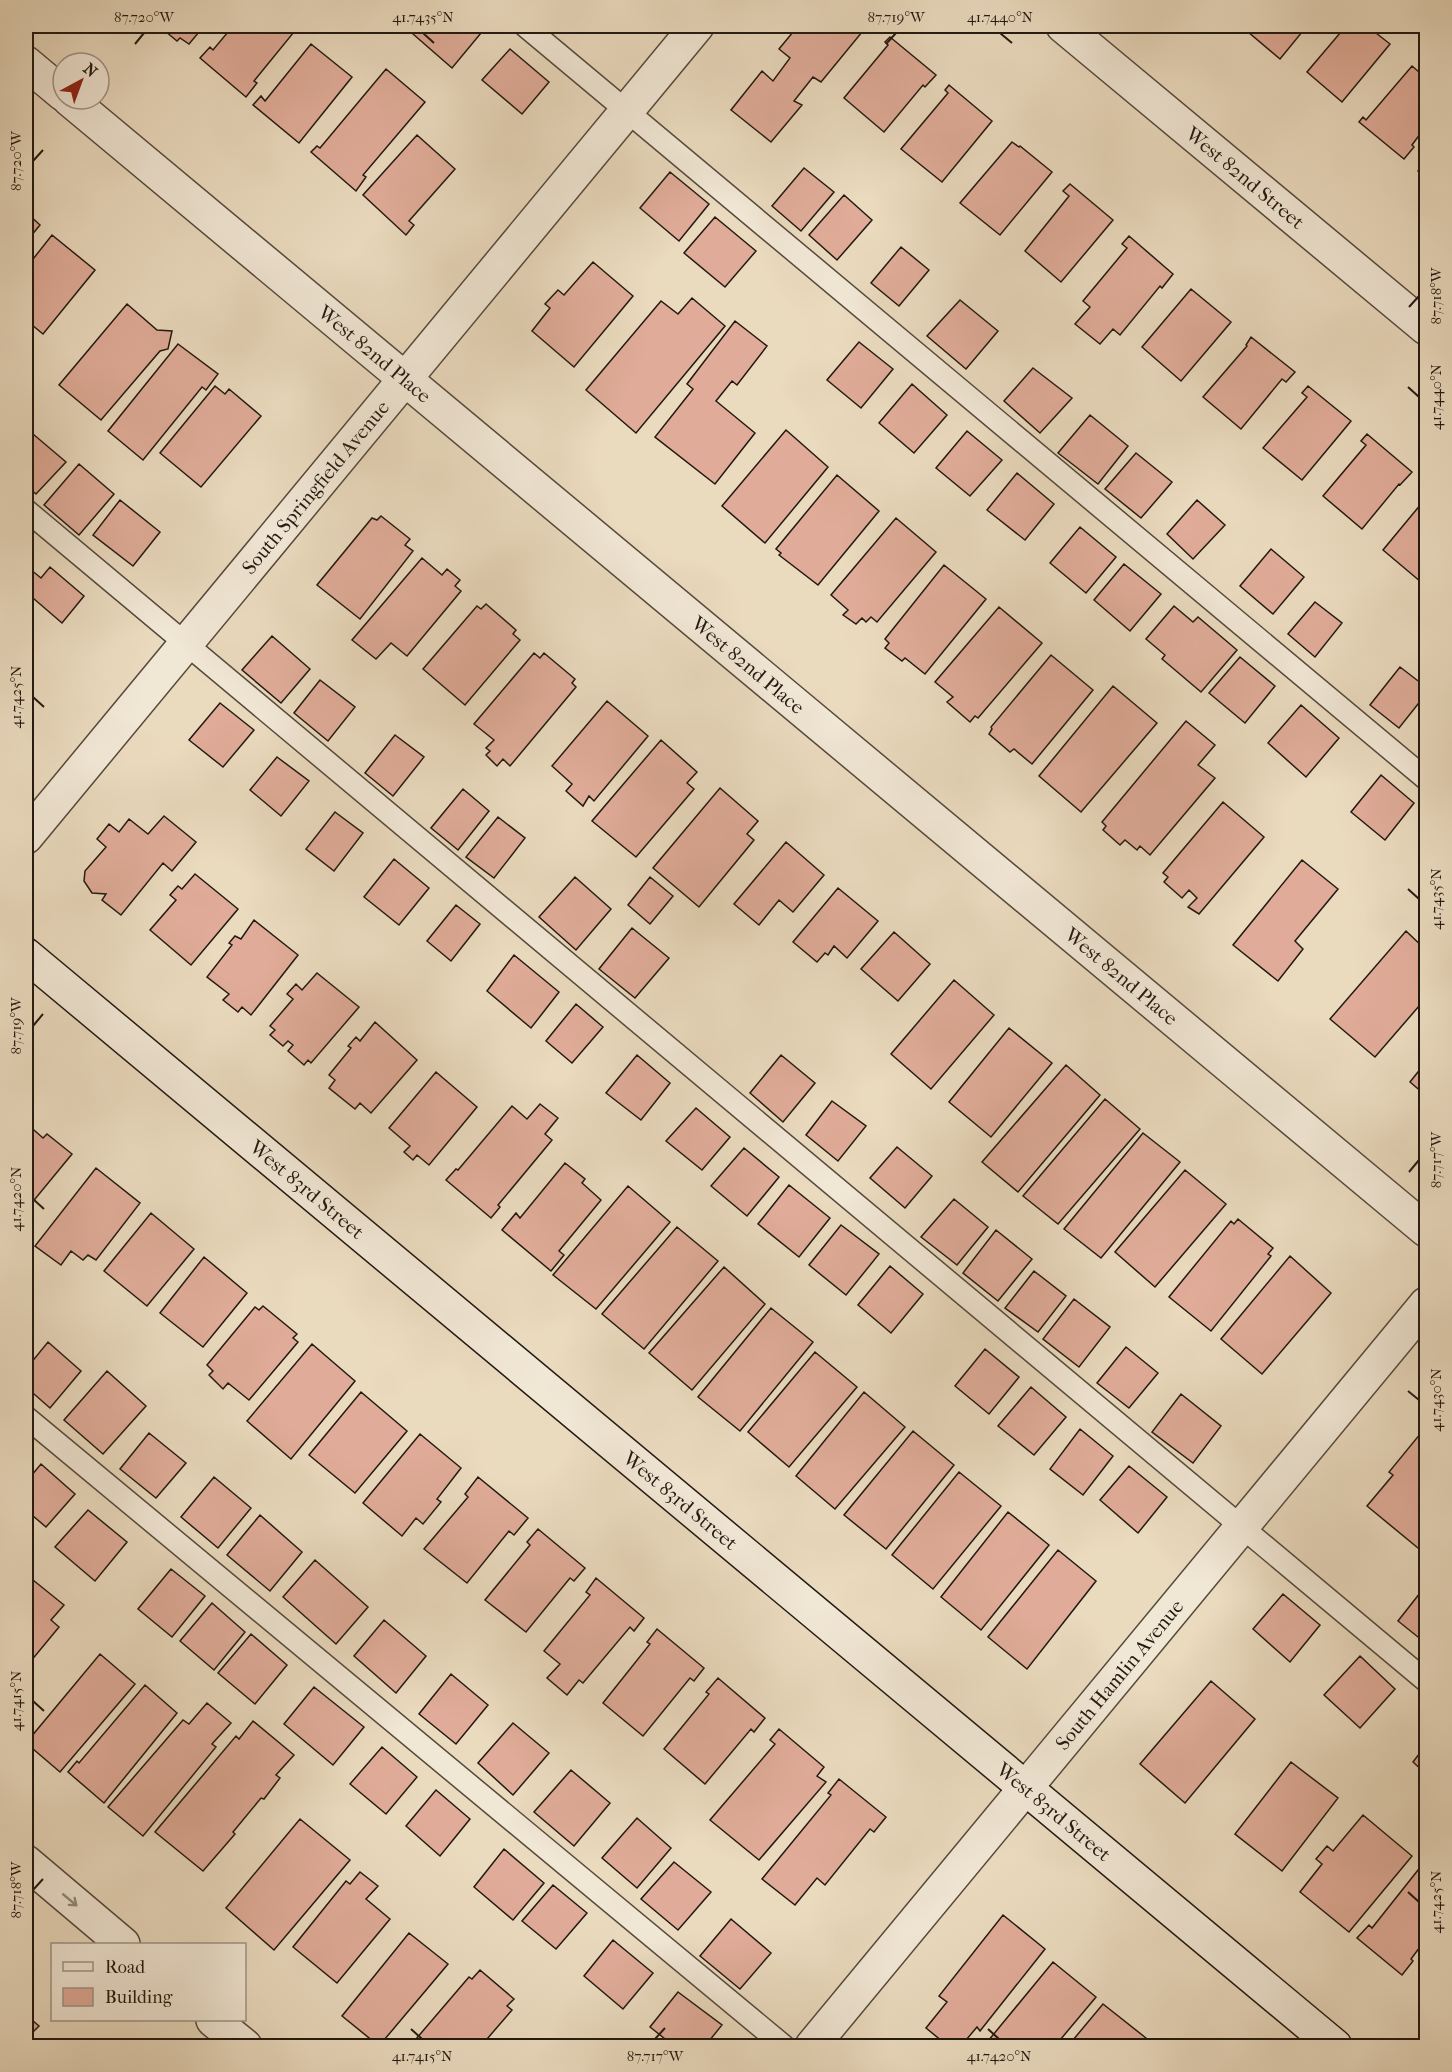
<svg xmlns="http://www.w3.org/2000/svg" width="1452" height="2072" font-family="'IM FELL French Canon',serif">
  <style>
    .building { fill: #e0ac99; stroke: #231911; stroke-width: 1.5 }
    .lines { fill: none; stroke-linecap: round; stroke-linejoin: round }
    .lane-casing { stroke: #55493c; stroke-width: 24 }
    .street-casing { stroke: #55493c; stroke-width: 36 }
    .secondary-casing { stroke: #231911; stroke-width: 36 }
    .lane { stroke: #f1e7d5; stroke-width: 21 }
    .street { stroke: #f1e7d5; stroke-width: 33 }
    .secondary { stroke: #f1e7d5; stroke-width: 33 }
    .oneway { stroke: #948a7d }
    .ticks { fill: none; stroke: #231911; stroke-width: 2 }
    .labels { text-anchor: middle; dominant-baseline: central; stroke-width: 4.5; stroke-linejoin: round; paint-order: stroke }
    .street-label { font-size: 20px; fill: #231911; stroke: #f1e7d5 }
    .neatline { fill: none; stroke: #231911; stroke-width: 2 }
    .ticks-label { font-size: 15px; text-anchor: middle; fill: #231911 }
  </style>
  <rect width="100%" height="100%" fill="#eadabe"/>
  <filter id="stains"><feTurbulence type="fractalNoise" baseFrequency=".00333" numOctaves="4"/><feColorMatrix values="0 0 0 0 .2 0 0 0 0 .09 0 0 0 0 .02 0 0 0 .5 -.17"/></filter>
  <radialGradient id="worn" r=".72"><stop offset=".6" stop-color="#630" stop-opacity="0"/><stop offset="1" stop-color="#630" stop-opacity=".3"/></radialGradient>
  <path class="building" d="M159,26H204L189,44L180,38L177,41Z
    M233,26H286L294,32L254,81L257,83L246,97L200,58L210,47L213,50Z
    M420,26H484L486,27L452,68L413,34Z
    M798,26H867L821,82L813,77L794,101L802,105L771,142L731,110L762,71L773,81L790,58L779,49Z
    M1241,26H1307L1280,59Z
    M1346,26H1367L1390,44L1342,102L1307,72Z
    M890,37L936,75L925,87L923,85L884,132L844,98L888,45L885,42Z
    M311,44L352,77L299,143L253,105L261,96L265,101Z
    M510,49L549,82L522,114L482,80Z
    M1412,66L1426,78V126L1412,145L1414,147L1404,159L1359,122L1363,117L1366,120Z
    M386,69L425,102L363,175L366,177L356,191L311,152L317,146L320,148Z
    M949,85L992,121L942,182L901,149L948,93L945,90Z
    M417,135L455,169L409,221L414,225L406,235L363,195Z
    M1012,142L1019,147L1020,146L1052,172L1000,235L960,203Z
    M1425,163L1426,165V179L1418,171Z
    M804,168L834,192L801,231L772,206Z
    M670,172L709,204L679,241L640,208Z
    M1070,184L1113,220L1061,282L1025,251L1069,196L1063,191Z
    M844,195L872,220L837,260L809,235Z
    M26,212L40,225L26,242Z
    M715,217L756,251L725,287L684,253Z
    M52,235L95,270L43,334L26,320V268Z
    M1129,236L1173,274L1162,288L1160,286L1120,335L1113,329L1100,344L1075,324L1090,307L1083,301L1127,248L1122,244Z
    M901,247L929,270L899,306L871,283Z
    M593,262L633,296L574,367L532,331L550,308L545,304L558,290L564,295Z
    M1191,289L1231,322L1181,381L1142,347Z
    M692,298L725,326L636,433L586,390L661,301L678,314Z
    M960,300L998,331L966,369L927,336Z
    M127,304L157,330L172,331L168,349L160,351L101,420L59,385Z
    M735,321L767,346L737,385L732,381L716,401L755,433L715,484L655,437L693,389L687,384Z
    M1251,337L1295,372L1286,382L1282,379L1241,429L1203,397L1247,346L1246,345Z
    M859,342L893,369L861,408L827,380Z
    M178,344L218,374L206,390L202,387L143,460L108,431Z
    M1033,368L1072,398L1040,433L1004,401Z
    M912,384L947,415L914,453L879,423Z
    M215,386L225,394L229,389L261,416L201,487L160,453Z
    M1308,386L1351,421L1302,480L1263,448L1307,397L1302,393Z
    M1090,415L1128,446L1098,484L1058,453Z
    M786,430L828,467L765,543L722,506Z
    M967,431L1002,460L970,496L936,468Z
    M33,434L66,462L36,494L26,485V443Z
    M1367,434L1412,472L1400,485L1399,484L1362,529L1323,496L1366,445L1361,441Z
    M1136,453L1172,482L1141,518L1105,489Z
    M79,464L114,494L79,535L44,505Z
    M1017,473L1054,504L1025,540L987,510Z
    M837,475L879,511L818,585L779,555L781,553L776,549Z
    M1426,498V576L1421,582L1383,550Z
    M120,500L160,532L133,566L93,535Z
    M1197,500L1225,525L1193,559L1167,534Z
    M381,516L410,539L405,545L413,551L360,619L317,585L372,518L377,520Z
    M896,518L936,552L877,622L871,617L866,622L862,618L856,624L843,615L848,610L831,595Z
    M1080,527L1116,557L1086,593L1050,563Z
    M1271,549L1304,577L1273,614L1240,586Z
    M422,558L442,575L447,569L460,580L455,586L461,591L407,656L391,643L376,659L352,640Z
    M1124,564L1161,594L1130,631L1094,600Z
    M944,565L986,599L925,674L905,658L902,661L885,648L889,643L885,639Z
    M50,567L84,596L62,623L26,592V575L30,569L41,578Z
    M1315,602L1342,623L1315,657L1288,634Z
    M486,604L516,630L513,634L520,640L465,705L423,669L477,606L481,609Z
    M1174,606L1193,622L1198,617L1237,650L1201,692L1162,659L1165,655L1146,639Z
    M999,607L1042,643L978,718L975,716L970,722L947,702L953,697L935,682Z
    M272,636L310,669L281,703L242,670Z
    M534,653L540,658L544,653L575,679L572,683L576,687L510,766L503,759L497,766L486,755L490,751L486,748L494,740L474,724Z
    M1051,655L1093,690L1032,764L1014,749L1010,752L989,734L992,729L991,727Z
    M1240,657L1275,686L1245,723L1209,693Z
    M1400,667L1426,687V694L1399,728L1370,705Z
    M320,680L355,707L328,741L294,713Z
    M1113,686L1157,723L1081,812L1039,776Z
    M607,701L648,736L594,801L589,796L583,806L566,791L572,784L552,766Z
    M220,703L254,730L223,767L189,740Z
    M1301,705L1339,738L1306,777L1268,743Z
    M1186,721L1215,745L1198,765L1215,778L1150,855L1140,846L1137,850L1125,840L1120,845L1103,830L1106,826L1102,822Z
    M395,735L424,757L393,796L365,773Z
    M661,740L697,772L687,783L694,789L636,857L592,821Z
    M277,757L309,781L281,816L250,790Z
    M1381,775L1414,803L1385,840L1351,812Z
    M720,788L758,821L747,834L754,840L699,907L653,868Z
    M463,789L489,811L458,850L431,828Z
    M1223,802L1264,837L1199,914L1188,907L1197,898L1189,890L1182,898L1164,882L1168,877L1163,873Z
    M335,812L363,833L334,871L306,849Z
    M164,816L196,842L172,871L163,863L121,915L102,900L106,894L92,893L84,881L85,871L106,847L97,839L109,824L119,832L129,819L148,834Z
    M498,817L525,838L494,878L466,857Z
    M786,842L824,875L793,912L779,900L759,925L734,904Z
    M394,859L429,888L399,925L364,897Z
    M1302,860L1338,889L1295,941L1303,949L1278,981L1233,945Z
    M195,874L238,909L191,965L150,930L176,900L170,895L178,886L182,889Z
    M575,877L611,909L576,950L539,917Z
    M650,877L673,896L650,924L628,905Z
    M838,888L878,921L847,958L834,946L828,955L825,953L817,962L793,942Z
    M456,905L480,924L451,961L427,941Z
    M254,920L298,955L251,1015L242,1007L238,1012L223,1000L229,994L207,977L232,945L229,943L235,936L241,939Z
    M632,928L669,958L635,998L599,969Z
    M1406,931L1426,950V998L1375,1057L1330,1019Z
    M894,932L930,964L898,1001L861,969Z
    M514,955L559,992L531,1028L487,991Z
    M317,973L359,1007L311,1063L308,1060L304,1065L288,1051L293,1045L288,1041L283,1046L270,1035L275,1030L270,1026L293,999L287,994L296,984L302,990Z
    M954,980L994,1015L931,1089L891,1054Z
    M576,1004L603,1027L572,1063L546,1041Z
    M375,1022L417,1060L371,1113L360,1103L355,1109L329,1088L335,1080L329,1075L351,1048L348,1046L356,1037L360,1041Z
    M1009,1028L1052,1063L991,1137L949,1102Z
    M637,1055L670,1083L641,1120L606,1093Z
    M781,1055L815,1083L783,1122L750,1093Z
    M1426,1062V1100L1424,1094L1410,1082Z
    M1066,1065L1100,1095L1018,1192L982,1162Z
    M436,1072L477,1107L429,1165L417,1155L413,1160L404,1152L410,1146L389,1128Z
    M1105,1099L1140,1129L1058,1224L1023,1196Z
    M832,1101L866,1126L838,1161L806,1135Z
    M540,1104L558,1118L545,1134L552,1140L498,1205L500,1207L491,1218L446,1180L456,1169L458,1170L512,1106L527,1119Z
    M696,1108L730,1137L702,1170L666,1141Z
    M26,1123L43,1138L47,1134L72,1154L26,1210Z
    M1143,1133L1180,1162L1101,1258L1064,1229Z
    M897,1147L932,1176L905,1208L870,1178Z
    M744,1148L779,1177L747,1216L711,1186Z
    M565,1163L585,1179L582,1183L601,1200L559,1251L564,1255L551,1271L502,1230L516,1213L520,1218Z
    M96,1168L140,1203L96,1260L88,1255L83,1260L71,1251L61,1265L35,1246Z
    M1185,1170L1226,1204L1155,1287L1115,1252Z
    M789,1185L830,1218L799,1257L758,1224Z
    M628,1186L670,1222L596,1309L553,1275Z
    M954,1199L988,1227L957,1265L921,1237Z
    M151,1213L194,1249L147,1306L104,1271Z
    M1238,1219L1273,1248L1268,1254L1271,1256L1211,1331L1169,1297L1231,1221L1234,1224Z
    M841,1225L879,1254L846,1295L809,1265Z
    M677,1227L718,1261L644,1349L602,1314Z
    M996,1230L1032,1259L998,1301L963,1273Z
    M1290,1256L1331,1293L1262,1374L1221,1339Z
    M204,1257L247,1293L203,1347L160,1313Z
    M890,1266L923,1294L891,1333L858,1305Z
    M724,1267L765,1304L692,1390L649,1353Z
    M1034,1271L1066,1296L1038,1332L1005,1308Z
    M1074,1299L1110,1327L1079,1367L1043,1339Z
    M263,1306L297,1334L293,1338L298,1342L249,1400L228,1383L223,1389L209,1375L213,1371L207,1365L255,1307L259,1310Z
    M771,1308L813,1342L740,1431L698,1397Z
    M48,1342L81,1371L50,1408L26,1387V1369Z
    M312,1344L355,1381L291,1459L247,1421Z
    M1126,1347L1158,1373L1129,1408L1097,1383Z
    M985,1349L1019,1377L989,1414L955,1386Z
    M815,1352L857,1387L789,1467L748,1432Z
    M107,1371L146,1406L103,1454L64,1420Z
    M1031,1387L1066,1417L1034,1455L998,1426Z
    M361,1392L407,1431L355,1493L309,1455Z
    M864,1392L905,1427L835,1509L796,1476Z
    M1181,1394L1221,1426L1193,1463L1152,1432Z
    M1425,1428L1426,1429V1538L1418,1548L1367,1506L1393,1475L1389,1472Z
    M1080,1429L1113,1456L1083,1495L1050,1469Z
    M913,1431L954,1465L886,1549L844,1515Z
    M149,1433L186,1463L156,1498L120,1469Z
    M420,1434L461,1468L437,1499L441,1502L423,1524L416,1518L402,1536L363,1503Z
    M41,1464L75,1494L46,1527L26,1510V1482Z
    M1129,1466L1167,1497L1138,1533L1100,1500Z
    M959,1472L1001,1506L933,1589L892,1555Z
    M214,1477L251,1508L218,1548L181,1517Z
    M478,1477L528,1518L514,1535L509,1531L467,1583L424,1549L468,1497L465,1494Z
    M88,1510L127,1542L95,1581L55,1547Z
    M1008,1512L1049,1545L981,1630L941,1597Z
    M260,1515L302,1552L270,1591L227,1555Z
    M538,1529L585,1568L574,1581L570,1578L526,1632L485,1600L530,1545L527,1542Z
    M1058,1550L1096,1581L1027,1669L988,1637Z
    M315,1560L368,1607L336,1644L283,1597Z
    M171,1569L205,1596L172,1637L138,1609Z
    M596,1578L644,1618L634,1631L630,1627L583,1683L579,1680L567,1695L547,1678L560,1664L544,1651L590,1595L586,1592Z
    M33,1580L64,1605L51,1620L59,1627L26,1667V1589Z
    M1424,1588L1426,1590V1637L1423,1641L1398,1621Z
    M1283,1594L1320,1625L1290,1662L1253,1629Z
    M212,1603L245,1632L214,1670L180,1641Z
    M384,1620L426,1656L396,1693L354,1656Z
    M657,1629L704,1668L694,1681L690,1678L643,1736L603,1703L650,1644L647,1642Z
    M251,1634L287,1665L255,1704L218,1673Z
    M100,1654L135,1684L60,1772L26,1743Z
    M1360,1656L1395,1689L1360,1728L1324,1695Z
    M451,1674L488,1705L456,1744L419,1714Z
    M718,1678L765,1718L754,1732L751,1729L705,1784L664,1749L709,1694L706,1692Z
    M1211,1681L1255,1719L1185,1803L1140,1764Z
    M145,1685L177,1713L104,1803L68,1772L77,1761L79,1763Z
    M314,1687L364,1727L333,1765L284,1724Z
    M207,1703L231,1723L212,1744L216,1747L143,1836L108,1807L183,1720L189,1724Z
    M253,1721L294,1755L276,1775L280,1778L264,1799L261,1798L233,1832L235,1834L203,1871L155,1832L236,1736L239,1739Z
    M513,1723L549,1753L513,1795L478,1763Z
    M779,1729L824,1767L817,1776L826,1782L759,1860L710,1820L775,1744L770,1740Z
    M1426,1745V1774L1413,1762Z
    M382,1747L417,1777L386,1814L350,1784Z
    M1291,1762L1338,1798L1282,1871L1235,1834Z
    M571,1770L610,1803L574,1846L534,1812Z
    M839,1779L886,1817L874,1832L870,1829L825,1885L817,1878L795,1905L762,1879L831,1795L828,1793Z
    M436,1790L470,1819L440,1856L406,1826Z
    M1363,1815L1412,1856L1349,1932L1300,1892L1322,1864L1316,1859L1327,1846L1333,1851Z
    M637,1818L671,1848L637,1888L602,1858Z
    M300,1819L350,1860L274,1950L226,1908Z
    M504,1849L544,1883L513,1920L474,1887Z
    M1426,1860V1939L1411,1959L1413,1961L1402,1975L1357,1938L1369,1925L1372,1928Z
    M674,1862L711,1892L678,1930L641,1899Z
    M360,1872L378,1886L366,1899L390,1919L337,1983L293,1947L346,1881L350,1884Z
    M553,1885L587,1913L556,1949L522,1921Z
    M1003,1915L1045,1949L980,2031L977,2027L961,2046H948L926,2028L947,2002L939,1996Z
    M731,1919L771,1953L740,1989L700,1956Z
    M409,1933L448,1964L379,2046L342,2016Z
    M613,1940L653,1973L623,2009L584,1976Z
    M1053,1962L1096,1997L1055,2046H991L993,2045L988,2041Z
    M480,1970L514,1999L507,2006L512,2010L481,2046H410L469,1977L472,1979Z
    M678,1992L722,2025L705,2046H674L650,2027Z
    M1103,2004L1146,2038L1139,2046H1068Z
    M26,2015L39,2026L33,2032L30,2029L26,2035Z"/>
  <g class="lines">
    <g class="lane-casing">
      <path id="lane" d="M525,26L1426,779
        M26,510L1426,1681
        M26,1417L784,2046"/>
    </g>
    <g class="street-casing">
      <g id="street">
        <path id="s1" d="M1063,26L1426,328"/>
        <path d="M26,63L63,94"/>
        <path id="s2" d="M69,99L1426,1230"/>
        <path id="s3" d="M26,837L697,26"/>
        <path d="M26,1862L123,1944"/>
        <path d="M213,2020L245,2046"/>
        <path id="s4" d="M812,2046L1426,1304"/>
      </g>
    </g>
    <g class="secondary-casing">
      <g id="secondary">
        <path id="s5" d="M26,955L1335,2046"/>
      </g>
    </g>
    <use href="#lane" class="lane"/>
    <use href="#street" class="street"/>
    <use href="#secondary" class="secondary"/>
  </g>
  <defs><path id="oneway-shaft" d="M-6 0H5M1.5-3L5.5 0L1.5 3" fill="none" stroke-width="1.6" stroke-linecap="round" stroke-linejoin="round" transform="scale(1.5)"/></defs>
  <use class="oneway" href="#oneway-shaft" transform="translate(70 1900) rotate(40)"/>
  <path class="ticks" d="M423,33L434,43M1000,33L1012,43M135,44L144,33M886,44L896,33M33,161L43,150M1409,307L1419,296M1408,387L1419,397M33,697L44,707M1408,889L1419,899M33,1026L43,1014M1409,1172L1419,1160M33,1199L44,1209M1408,1391L1419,1400M33,1701L44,1711M33,1890L43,1879M1408,1892L1419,1902M411,2029L422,2039M988,2029L999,2039M655,2039L665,2028"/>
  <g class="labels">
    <g class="street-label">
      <text stroke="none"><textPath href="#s1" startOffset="237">West 82nd Street</textPath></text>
      <text stroke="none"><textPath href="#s2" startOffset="398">West 82nd Place</textPath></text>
      <text stroke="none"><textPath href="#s3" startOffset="454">South Springfield Avenue</textPath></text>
      <text stroke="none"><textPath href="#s2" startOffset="884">West 82nd Place</textPath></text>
      <text stroke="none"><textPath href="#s2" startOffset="1370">West 82nd Place</textPath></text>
      <text stroke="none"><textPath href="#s5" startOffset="366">West 83rd Street</textPath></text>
      <text stroke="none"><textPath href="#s5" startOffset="852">West 83rd Street</textPath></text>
      <text stroke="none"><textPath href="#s4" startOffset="482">South Hamlin Avenue</textPath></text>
      <text stroke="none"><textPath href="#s5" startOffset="1338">West 83rd Street</textPath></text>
    </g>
  </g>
  <rect width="1452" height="2072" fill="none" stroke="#eadabe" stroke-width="66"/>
  <rect x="51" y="1943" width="195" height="78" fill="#f1e7d5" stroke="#9f9587" stroke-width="1.5"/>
  <rect x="63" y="1962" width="30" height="9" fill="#f1e7d5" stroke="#9f9587" stroke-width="1.5"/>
  <text x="105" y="1973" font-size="18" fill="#231911">Road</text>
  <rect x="63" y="1988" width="30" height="18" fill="#e0ac99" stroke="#9f9587" stroke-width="1.5"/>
  <text x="105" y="2003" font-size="18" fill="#231911">Building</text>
  <g transform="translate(81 81) rotate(41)"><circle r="28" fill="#f1e7d5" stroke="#9f9587" stroke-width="1.5"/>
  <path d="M0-4.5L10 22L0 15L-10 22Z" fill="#8f2418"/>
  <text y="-9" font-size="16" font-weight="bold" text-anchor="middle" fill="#231911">N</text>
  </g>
  <rect x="33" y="33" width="1386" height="2006" class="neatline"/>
  <g class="ticks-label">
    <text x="144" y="22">87.720°W</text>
    <text x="423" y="22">41.7435°N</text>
    <text x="896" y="22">87.719°W</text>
    <text x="1000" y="22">41.7440°N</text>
    <text transform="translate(16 161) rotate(-90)" y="5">87.720°W</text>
    <text transform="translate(1436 296) rotate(-90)" y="5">87.718°W</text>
    <text transform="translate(1436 397) rotate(-90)" y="5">41.7440°N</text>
    <text transform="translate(16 697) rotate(-90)" y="5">41.7425°N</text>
    <text transform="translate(1436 899) rotate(-90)" y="5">41.7435°N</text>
    <text transform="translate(16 1026) rotate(-90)" y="5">87.719°W</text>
    <text transform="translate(1436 1160) rotate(-90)" y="5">87.717°W</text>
    <text transform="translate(16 1199) rotate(-90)" y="5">41.7420°N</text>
    <text transform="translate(1436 1400) rotate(-90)" y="5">41.7430°N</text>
    <text transform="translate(16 1701) rotate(-90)" y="5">41.7415°N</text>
    <text transform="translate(16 1890) rotate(-90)" y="5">87.718°W</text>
    <text transform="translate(1436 1902) rotate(-90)" y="5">41.7425°N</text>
    <text x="422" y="2061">41.7415°N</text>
    <text x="655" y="2061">87.717°W</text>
    <text x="999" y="2061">41.7420°N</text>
  </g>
  <rect width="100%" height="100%" filter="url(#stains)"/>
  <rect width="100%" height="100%" fill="url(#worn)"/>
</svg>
